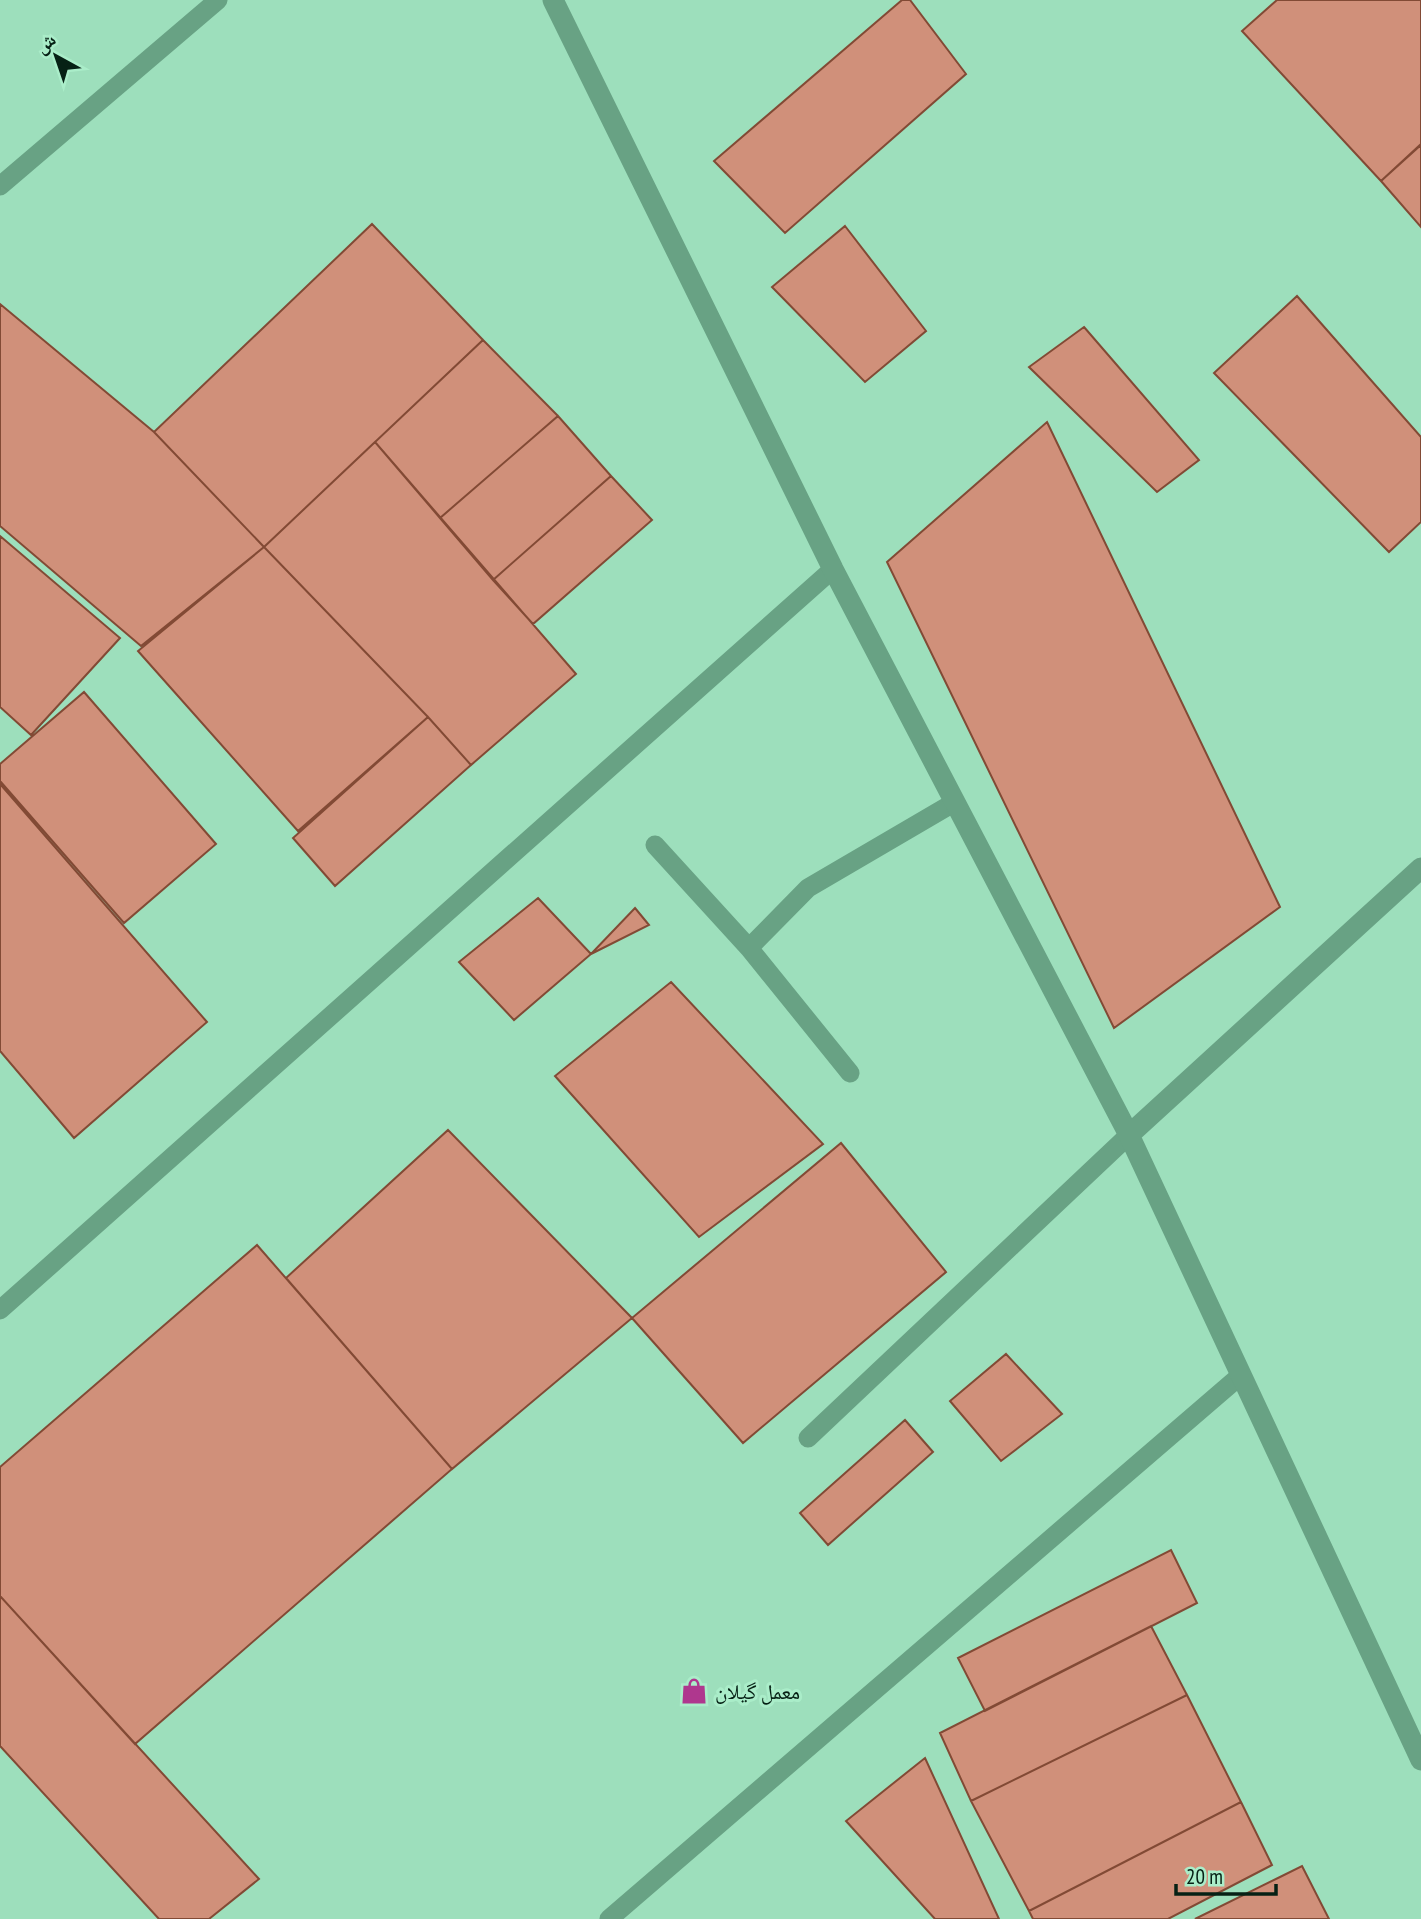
<svg xmlns="http://www.w3.org/2000/svg" width="1421" height="1919" font-family="'PT Sans Narrow','Noto Naskh Arabic',sans-serif">
  <style>
    .building { fill: #d0907a; stroke: #824a35; stroke-width: 2 }
    .lines { fill: none; stroke-linecap: round; stroke-linejoin: round }
    .service { stroke: #68a284; stroke-width: 19 }
    .minor { stroke: #68a284; stroke-width: 21 }
    .labels { text-anchor: middle; dominant-baseline: central; stroke-width: 6; stroke-linejoin: round; paint-order: stroke }
    .poi-label { font-size: 21px; fill: #062115; stroke: #aaedc9; text-anchor: start }
  </style>
  <rect width="100%" height="100%" fill="#9ddfbc"/>
  <path class="building" d="M902,0H910L966,74L785,233L714,161Z
    M1277,0H1421V144L1381,181L1242,31Z
    M1421,145V227L1381,181Z
    M372,224L483,340L264,547L154,432Z
    M845,226L926,331L865,382L772,287Z
    M1297,296L1421,437V522L1389,552L1214,373Z
    M0,304L154,432L264,547L141,646L0,526Z
    M1084,327L1199,460L1157,492L1029,367Z
    M483,340L558,416L440,518L375,442Z
    M558,416L611,476L493,580L440,518Z
    M1047,422L1280,907L1114,1028L887,562Z
    M375,442L576,674L471,765L428,717L264,547Z
    M611,476L652,520L533,624L493,580Z
    M0,536L120,638L31,735L0,707Z
    M264,547L428,717L298,831L138,651Z
    M84,692L216,844L124,923L0,781V764Z
    M428,717L471,765L335,886L293,838Z
    M0,784L207,1022L74,1138L0,1051Z
    M538,898L591,954L514,1020L459,962Z
    M635,908L649,925L591,954Z
    M671,982L823,1144L699,1237L555,1076Z
    M448,1130L632,1318L452,1469L286,1278Z
    M841,1143L946,1272L743,1443L632,1318Z
    M257,1245L452,1469L135,1744L0,1596V1467Z
    M1006,1354L1062,1414L1001,1461L950,1401Z
    M905,1420L933,1452L828,1545L800,1513Z
    M1171,1550L1197,1603L985,1711L958,1658Z
    M0,1596L259,1879L209,1919H159L0,1746Z
    M1151,1626L1187,1695L971,1801L940,1733Z
    M1187,1695L1241,1802L1029,1911L971,1801Z
    M925,1758L999,1919H935L846,1821Z
    M1241,1802L1272,1865L1168,1919H1033L1029,1911Z
    M1302,1866L1329,1919H1195L1280,1877Z"/>
  <g class="lines">
    <path class="service" d="M0,186L218,0
      M655,845L749,948L850,1073
      M749,948L808,888L955,802
      M0,1310L833,569
      M808,1438L1129,1135
      M609,1919L1241,1375"/>
    <path class="minor" d="M553,0L833,569L1129,1135L1421,1760
      M1129,1135L1421,868"/>
  </g>
  <defs>
    <g id="shop-bare" transform="scale(2.1)"><path d="M-5-2.5h2.3a2.7 3.5 0 0 1 5.4 0H5L5.5 6h-11ZM-1.5-2.5h3a1.5 2.3 0 0 0-3 0Z" fill="#af378e" stroke="#aaedc9" stroke-width="2.5" paint-order="stroke"/></g>
  </defs>
  <g fill-rule="evenodd">
    <use href="#shop-bare" x="694" y="1691"/>
  </g>
  <g class="labels">
    <g class="poi-label">
      <text x="715" y="1691">معمل گیلان</text>
    </g>
  </g>
  <g transform="translate(56 56) rotate(320)" stroke="#aaedc9" stroke-width="5" paint-order="stroke">
  <path d="M0-5L12 26L0 18L-12 26Z" fill="#062115"/>
  <text y="-10" font-size="19" font-weight="bold" text-anchor="middle" fill="#062115">ش</text>
  </g>
  <path d="M1176 1884v10h100v-10" fill="none" stroke="#062115" stroke-width="3.5"/>
  <text x="1186" y="1884" font-size="21" fill="#062115" stroke="#aaedc9" stroke-width="5" paint-order="stroke">20 m</text>
</svg>
